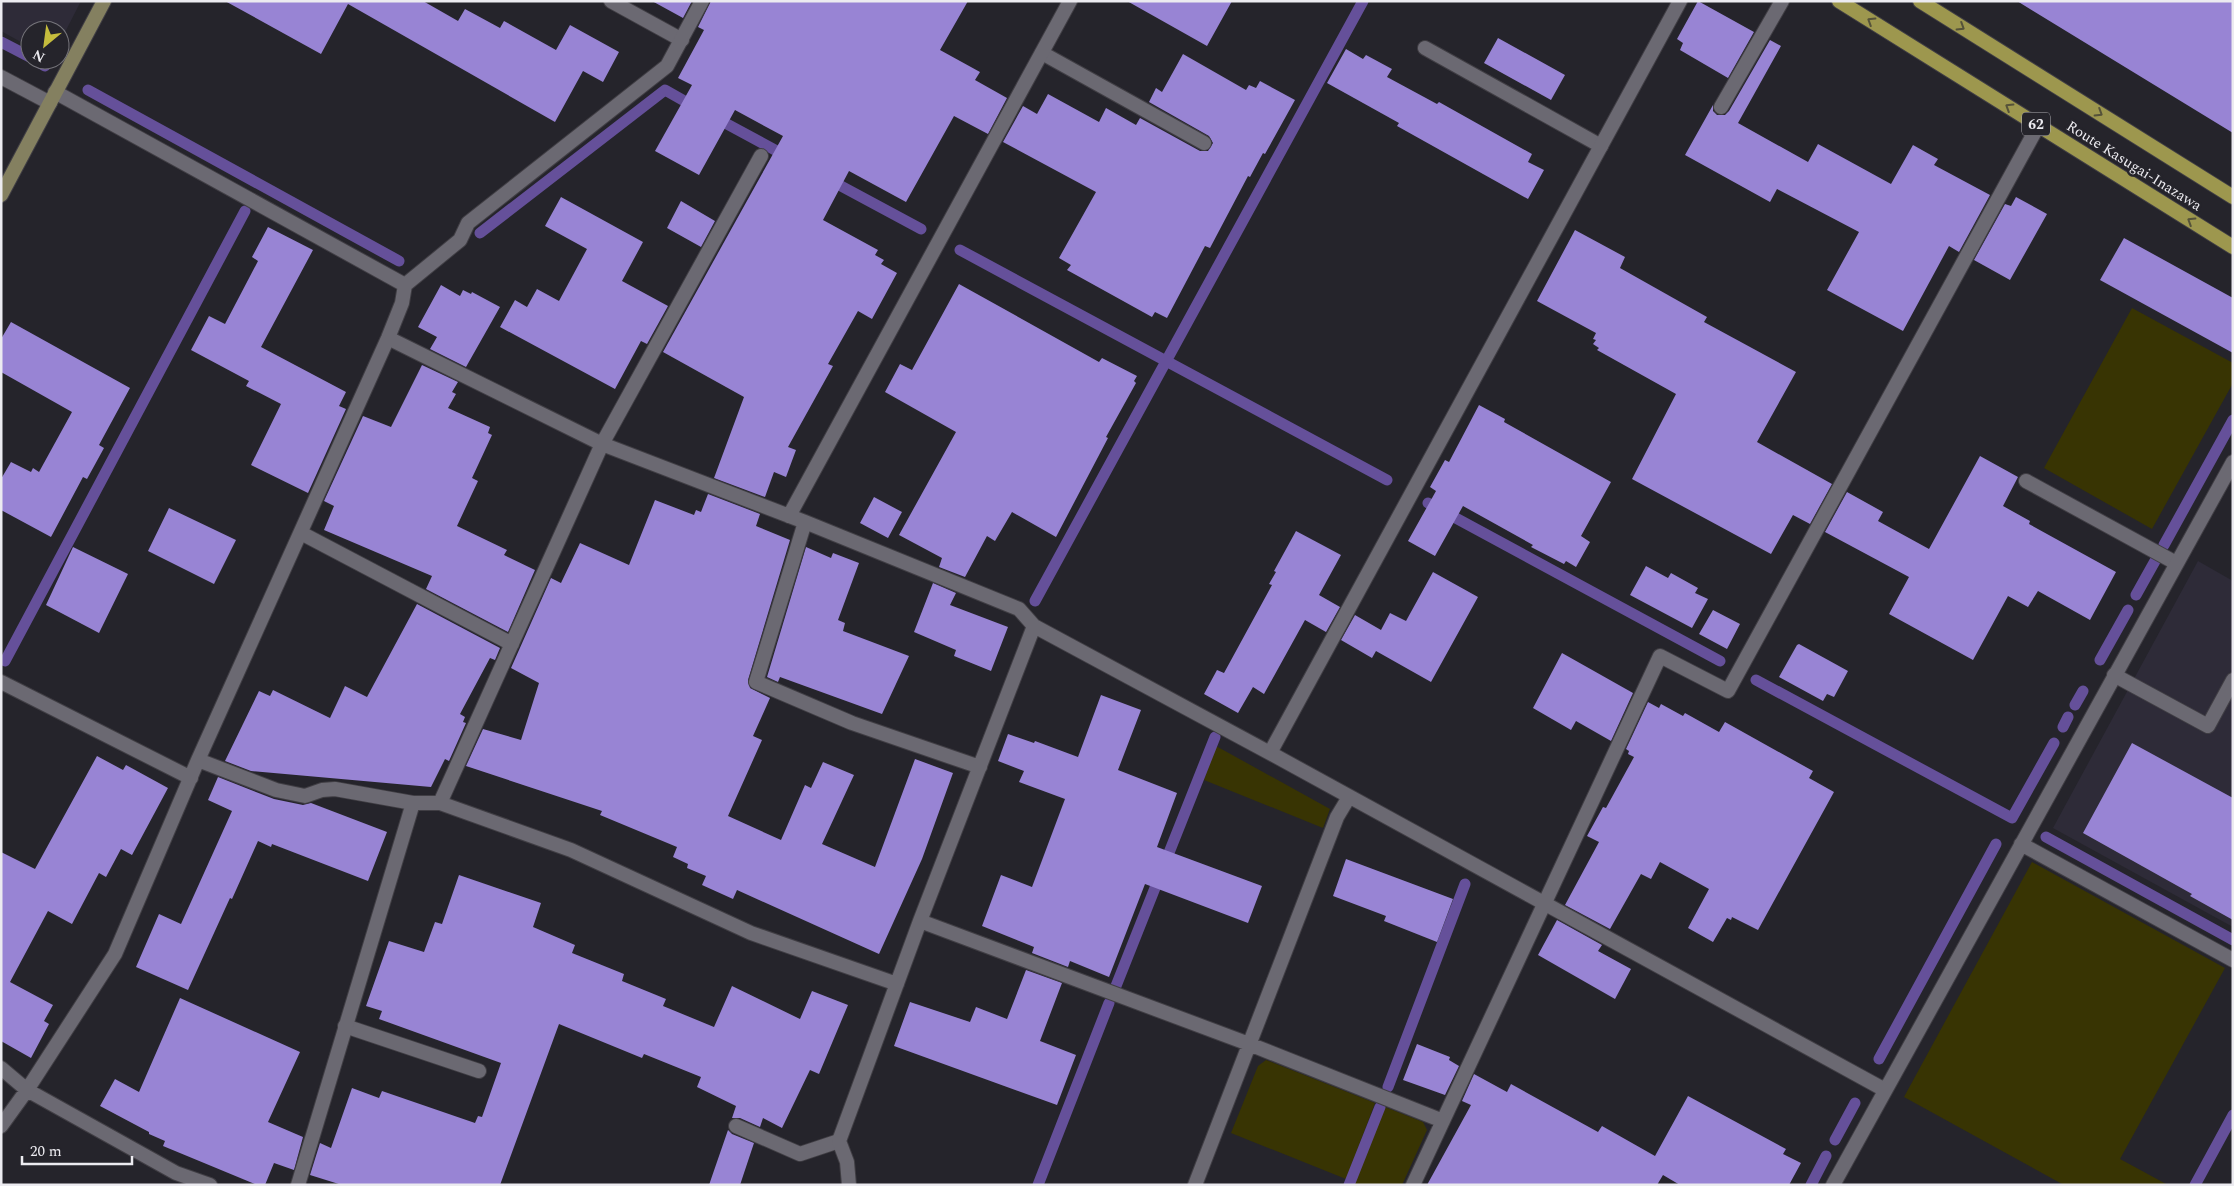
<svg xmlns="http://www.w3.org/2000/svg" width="2234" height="1186" font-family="Spectral,serif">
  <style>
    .built { fill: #2e2b38 }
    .green { fill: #383403 }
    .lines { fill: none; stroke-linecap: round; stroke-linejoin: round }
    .stream { stroke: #65509a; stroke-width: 11 }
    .building { fill: #9884d4 }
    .service-casing { stroke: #403e44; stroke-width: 16 }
    .minor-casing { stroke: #403e44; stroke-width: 16 }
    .secondary-casing { stroke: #403e44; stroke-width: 16 }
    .primary-casing { stroke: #403e44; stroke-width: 16 }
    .service { stroke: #6b6972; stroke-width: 14 }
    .minor { stroke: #6b6972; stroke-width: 14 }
    .secondary { stroke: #848060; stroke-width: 14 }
    .primary { stroke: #9d974e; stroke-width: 14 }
    .oneway { stroke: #555239 }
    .labels { text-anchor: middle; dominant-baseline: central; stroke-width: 5; stroke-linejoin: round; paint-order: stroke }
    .shield { fill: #25242b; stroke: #b0afb5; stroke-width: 1 }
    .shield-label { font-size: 14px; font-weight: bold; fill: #ecebf0 }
    .street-label { font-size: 15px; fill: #ecebf0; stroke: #25242b }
  </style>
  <rect width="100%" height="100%" fill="#25242b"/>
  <path class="built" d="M1,1H81L60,42V30H30V47L1,31Z
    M2198,561L2233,581V927L2053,828Z"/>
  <path class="green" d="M2132,308L2233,363V383L2152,529L2044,468Z
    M1216,746L1330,809L1323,828L1204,780Z
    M2032,862L2225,968L2120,1159L2168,1185H2064L1904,1097Z
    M1266,1060L1375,1103L1346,1179L1231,1133L1258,1066Z
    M1385,1107L1423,1122L1427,1130L1402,1185H1354Z"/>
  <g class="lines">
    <path class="stream" d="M1,42L30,57
      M35,60L45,66
      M88,90L399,261
      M714,117L788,157
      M828,179L921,229
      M480,233L665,90L695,107
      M960,250L1387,480
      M1428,503L1720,661
      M2164,545L2233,420
      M2136,595L2155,561
      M1035,601L1363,1
      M2100,660L2128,610
      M5,661L245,211
      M1756,680L2012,818L2054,743
      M2075,705L2083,691
      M2063,727L2068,717
      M2046,837L2233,940
      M1116,986L1215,737
      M1879,1059L1996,844
      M1388,1087L1465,884
      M1835,1140L1855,1103
      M1038,1185L1109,1003
      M1349,1185L1380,1107
      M1811,1185L1826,1156
      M2195,1185L2233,1115"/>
  </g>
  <path class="building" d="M225,1H423L458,21L465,9L500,28L504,21L556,50L570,25L619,52L603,82L583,71L555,122L348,4L321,54Z
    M652,1H692L683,18Z
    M711,1H968L940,50L980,72L975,80L1007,98L988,134L954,116L906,202L849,171L823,220L878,250L875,255L884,260L881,264L897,273L872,319L858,311L828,364L833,366L788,447L796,450L786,477L774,472L765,497L714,478L744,397L663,352L783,136L735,110L699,175L655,151L692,85L678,78L704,30L698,27Z
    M1127,1H1232L1207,46Z
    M1698,1L1754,32L1728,78L1680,50L1683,43L1677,39Z
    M2017,1H2233V133Z
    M1498,38L1565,75L1551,100L1484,63Z
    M1770,40L1781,46L1738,123L1808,162L1818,144L1891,184L1913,145L1938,159L1934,165L1990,195L1959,252L1949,246L1903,331L1827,290L1859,232L1777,189L1770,202L1685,155L1713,105V111L1717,115H1725L1729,111Z
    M1346,49L1363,59L1366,55L1392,69L1387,77L1437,104L1439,102L1532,154L1528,162L1544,170L1528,199L1397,126L1399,123L1327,83Z
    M1183,54L1246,90L1249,85L1256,88L1260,81L1295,100L1265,154L1263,153L1250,177L1248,176L1210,248L1205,246L1167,318L1155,312L1152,317L1067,270L1071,265L1059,258L1096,192L1003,142L1023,106L1037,114L1048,94L1099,122L1106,108L1136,125L1140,118L1200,151H1208L1213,143L1209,136L1149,102L1156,88L1162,92Z
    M561,197L643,242L622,281L668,306L647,344L641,341L615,389L500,327L515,300L527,307L537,289L559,301L587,249L545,226Z
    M2016,197L2047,214L2010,280L1974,260L2005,204L2011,206Z
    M681,201L715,221L701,247L667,228Z
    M268,227L313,250L261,347L346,392L339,406L346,409L308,493L251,465L281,404L246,386L249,381L191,350L209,316L225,324L258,261L252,257Z
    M1575,230L1625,257L1620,268L1707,317L1704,322L1796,372L1757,442L1832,484L1810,524L1793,515L1771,554L1632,479L1676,394L1597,350L1599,348L1593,344L1596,340L1593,339L1596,333L1537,301Z
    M2124,238L2233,298V353L2100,280Z
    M959,284L1099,362L1102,358L1137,376L1134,381L1136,383L1106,437L1108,438L1056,537L1012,512L995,541L987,536L965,577L939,567L942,558L899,535L956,432L885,392L900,364L912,370Z
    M441,285L460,296L463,290L471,294L472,292L500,307L466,367L430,349L437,337L418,327Z
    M11,322L130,388L99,445L104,448L87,479L83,477L51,537L1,510V479L11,462L31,472L33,468L39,472L72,412L1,372V339Z
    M422,365L458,382L452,392L456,394L448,408L490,427L488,433L492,435L472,478L478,481L457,526L507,550L504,555L535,570L508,632L426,589L432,576L324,530L334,506L324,501L363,416L391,427Z
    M1479,405L1505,419L1504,422L1611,482L1581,536L1590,542L1576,567L1566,561L1564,564L1531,547L1533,545L1463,506L1435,556L1408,541L1436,491L1430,487L1445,460L1449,462Z
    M1980,456L2018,477L2003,506L2030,521L2029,524L2116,572L2090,620L2038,591L2028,607L2008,596L1973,660L1889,614L1909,577L1825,532L1847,492L1883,512L1878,521L1929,549Z
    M708,494L760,514L756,526L790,540L748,680L750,688L770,698L753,736L762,740L728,816L781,840L805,785L811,788L823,762L854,775L822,844L875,867L915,759L953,773L922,859L879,954L737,890L733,899L702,885L706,876L687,868L688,864L673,857L677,847L600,815L602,811L466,766L483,729L521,740L539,683L511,668L551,578L561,583L580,543L629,565L655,500L694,515L696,510L701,512Z
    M874,497L902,512L888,538L860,523Z
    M169,508L236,540L214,584L148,551Z
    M1296,531L1341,555L1319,595L1340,607L1326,632L1305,620L1264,694L1253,687L1238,713L1204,694L1217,670L1224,673L1272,585L1269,584L1276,572L1274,571Z
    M73,547L128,574L99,633L46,605Z
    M806,547L831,558L833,553L859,563L838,620L845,623L843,631L909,656L882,714L780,677L778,682L767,677Z
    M1646,566L1668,578L1671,573L1698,588L1695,593L1708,599L1692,628L1630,595Z
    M1433,572L1478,597L1431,682L1376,651L1372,658L1341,640L1355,615L1381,630L1390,613L1406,621Z
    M933,583L956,593L950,605L1008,627L991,671L954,656L956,650L914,632Z
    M417,604L500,648L495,660L490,658L460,714L465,717L463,722L466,723L449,761L445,759L431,787L251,771L225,761L259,691L270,696L273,690L330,718L345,686L367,697Z
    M1713,610L1740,624L1727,649L1699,634Z
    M1799,644L1848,671L1834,697L1827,694L1823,701L1779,677L1797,645Z
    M1562,653L1633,693L1611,741L1576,721L1571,730L1533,708Z
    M1101,695L1141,710L1118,770L1177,793L1157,847L1262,886L1248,923L1145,884L1109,977L1070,961L1068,967L1032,953L1034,947L982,926L1001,875L1032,887L1065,799L1019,782L1024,771L998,761L1008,734L1034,743L1035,741L1078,757Z
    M1648,702L1659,708L1661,704L1683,716L1685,713L1719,732L1725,722L1813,771L1809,778L1834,792L1758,930L1732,917L1731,920L1727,918L1713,942L1688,928L1709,889L1660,862L1651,879L1641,874L1610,929L1565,905L1599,842L1587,836L1603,807L1606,808L1634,757L1628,754L1629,751L1626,749Z
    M2132,743L2233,798V920L2190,896L2192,894L2083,833Z
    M97,756L123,770L126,765L168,788L132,855L121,849L106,877L99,873L72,924L48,911L10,982L53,1005L44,1021L49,1024L31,1058L1,1041V852L35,869Z
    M218,777L274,799L303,805L311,803L387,832L368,881L272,844L271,847L258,841L232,899L230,898L188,990L136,967L159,914L181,924L232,811L208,800Z
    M1346,859L1453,899L1437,942L1384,921L1386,916L1333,896Z
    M459,875L541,903L533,927L575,945L572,953L624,974L622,981L666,999L663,1006L714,1027L732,986L800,1019L812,991L848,1005L819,1074L810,1070L782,1128L763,1118L760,1127L740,1118H732L736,1106L697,1087L701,1077L644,1054L642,1058L559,1024L500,1185H342L310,1175L320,1143L331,1148L352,1088L379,1098L382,1091L475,1123L478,1116L482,1117L501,1063L379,1019L382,1011L366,1006L389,941L424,952L435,922L442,924Z
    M1557,920L1602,945L1598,951L1631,969L1615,999L1538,955Z
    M1026,970L1062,983L1040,1041L1076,1055L1057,1105L894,1046L910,1002L970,1022L976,1007L1007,1019Z
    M180,998L300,1052L268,1122L303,1137L294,1170L274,1163L265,1185H257L163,1146L165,1141L149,1134V1132L100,1106L115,1079L139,1092Z
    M1417,1044L1450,1057L1449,1060L1459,1066L1445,1095L1403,1080Z
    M1474,1074L1507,1092L1511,1084L1598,1132L1602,1126L1655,1156L1688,1096L1786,1149L1783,1154L1801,1163L1789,1185H1680L1663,1175L1657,1185H1427L1471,1105L1462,1101Z
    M728,1130L732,1134L754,1143L740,1185H709Z"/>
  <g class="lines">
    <g class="service-casing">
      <path id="service" d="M611,1L682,40
        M1425,48L1601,146
        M1042,53L1204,143
        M1721,107L1782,1
        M2026,481L2176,563
        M2114,675L2208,726L2233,680
        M345,1026L479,1071
        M736,1126L800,1154L839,1141"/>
    </g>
    <g class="minor-casing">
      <path id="minor" d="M1,77L50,103
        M55,92L405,285
        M388,338L602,444L805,522L1019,609L1034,626L1270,753L1885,1090
        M789,516L1070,1
        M805,522L756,682L852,723L980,767
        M301,533L512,644
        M1,682L191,778
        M1270,753L1680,1
        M198,760L276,790L305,796L322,790L335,789L413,803H440L571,850L751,933L897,984
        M440,803L602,444L761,156
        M2021,844L2233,960
        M920,921L1249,1044L1443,1121
        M1,1068L27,1090L176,1173L210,1185
        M1,1126L27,1090L115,954L198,760L388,338L402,303L405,285L460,240L468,223L667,66L702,1
        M298,1185L413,803
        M849,1185L847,1162L839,1141L920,921L1034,626
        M1195,1185L1337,817L1349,797
        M1413,1185L1660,656L1728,691L2038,126
        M1833,1185L2233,462"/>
    </g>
    <g class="secondary-casing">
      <path id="secondary" d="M1,195L104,1"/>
    </g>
    <g class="primary-casing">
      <path id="primary" d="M1839,1L2233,247
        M1920,1L2233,197"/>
    </g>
    <use href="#service" class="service"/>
    <use href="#minor" class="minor"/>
    <use href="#secondary" class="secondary"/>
    <use href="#primary" class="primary"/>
  </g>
  <defs><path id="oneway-chevron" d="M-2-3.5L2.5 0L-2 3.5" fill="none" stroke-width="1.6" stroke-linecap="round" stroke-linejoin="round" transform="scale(1.25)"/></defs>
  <g class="oneway">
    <use href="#oneway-chevron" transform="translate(1871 21) rotate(-148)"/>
    <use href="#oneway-chevron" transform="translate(1961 27) rotate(32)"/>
    <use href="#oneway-chevron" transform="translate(2009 107) rotate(-148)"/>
    <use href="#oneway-chevron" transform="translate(2099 113) rotate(32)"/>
    <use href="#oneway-chevron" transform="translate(2191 221) rotate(-148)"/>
  </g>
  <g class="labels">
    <rect class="shield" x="2022" y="112.5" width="28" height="23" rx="4"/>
    <g class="shield-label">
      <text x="2036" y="124">62</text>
    </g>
    <g class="street-label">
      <text transform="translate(2134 166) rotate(32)">Route Kasugai-Inazawa</text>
    </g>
  </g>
  <rect width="2234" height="1186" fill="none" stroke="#ecebf0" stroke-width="5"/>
  <g transform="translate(45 45) rotate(209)"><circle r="24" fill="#25242b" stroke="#75747a"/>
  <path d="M0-4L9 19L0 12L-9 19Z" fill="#c5bc3d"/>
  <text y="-8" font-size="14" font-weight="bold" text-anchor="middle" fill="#ecebf0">N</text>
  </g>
  <path d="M22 1156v8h110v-8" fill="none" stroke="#ecebf0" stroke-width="2.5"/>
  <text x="30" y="1156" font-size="15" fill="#ecebf0" stroke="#25242b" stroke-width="4" paint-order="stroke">20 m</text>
</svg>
